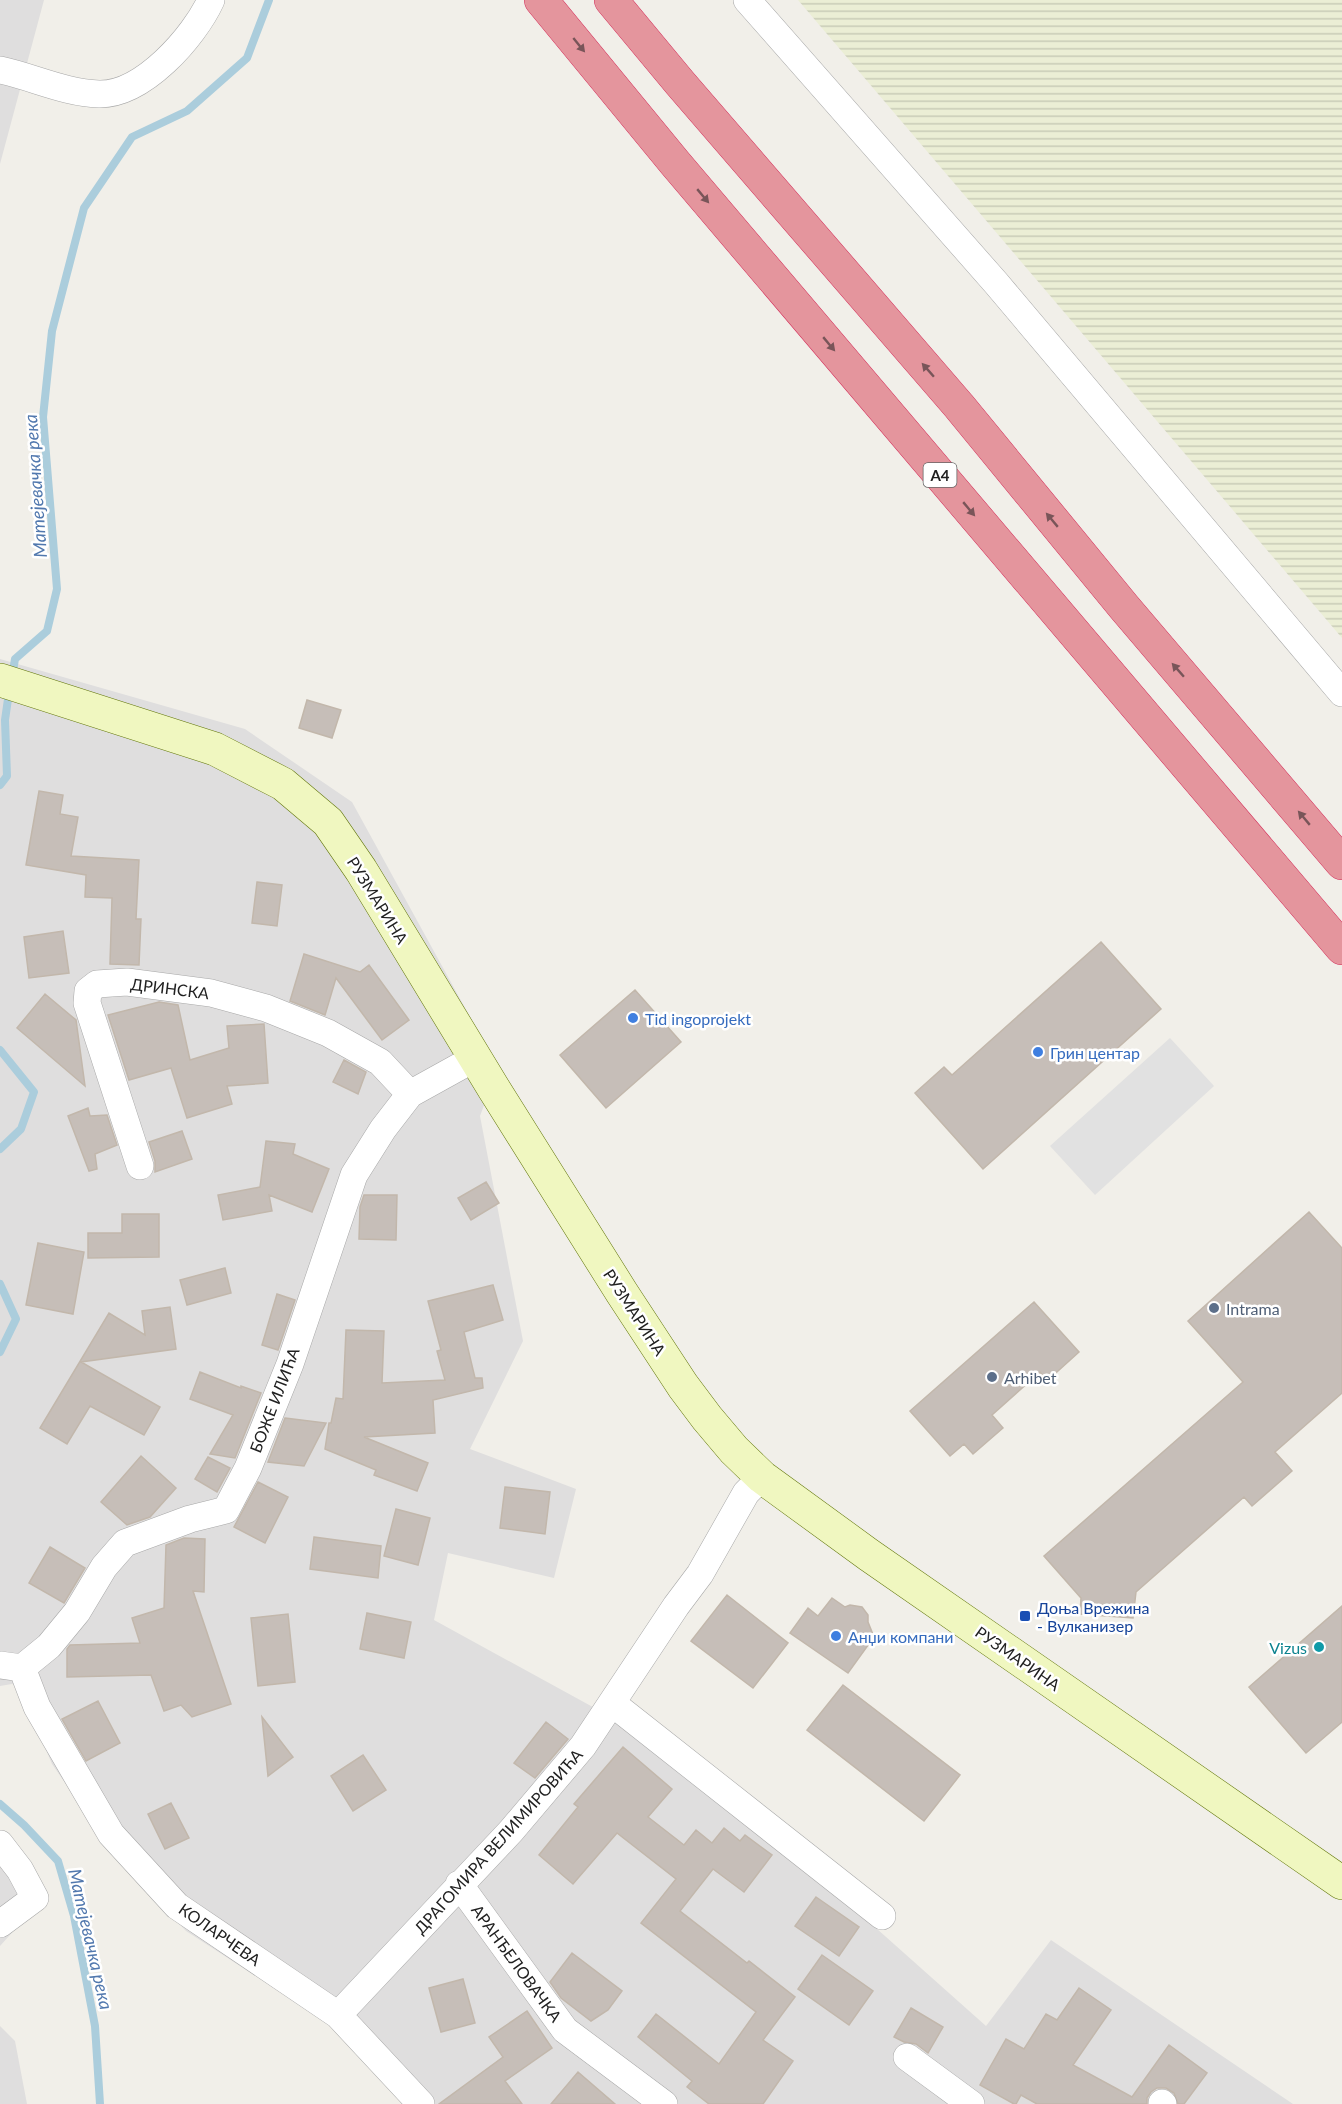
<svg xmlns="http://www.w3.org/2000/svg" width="1342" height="2104" font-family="Lato,sans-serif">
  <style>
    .residential { fill: #dfdede }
    .farmland { fill: url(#farmland-rules) }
    .parking { fill: #e1e1e1 }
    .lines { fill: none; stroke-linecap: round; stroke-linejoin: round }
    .stream { stroke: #abcddc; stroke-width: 8 }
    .building { fill: #c6beb8; stroke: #c2b7ab; stroke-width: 1.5 }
    .street-casing { stroke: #a8a8a8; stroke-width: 28 }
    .secondary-casing { stroke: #62760a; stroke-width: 34 }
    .highway-casing { stroke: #d4315c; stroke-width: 34 }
    .street { stroke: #fff; stroke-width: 27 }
    .secondary { stroke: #f0f7c0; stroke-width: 33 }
    .highway { stroke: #e4959d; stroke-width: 33 }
    .oneway { fill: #795559 }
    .shop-dot { fill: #3f7fe0; stroke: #fff; stroke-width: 2 }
    .service-dot { fill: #5c6f8a; stroke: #fff; stroke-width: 2 }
    .transit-dot { fill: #1a4fb4; stroke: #fff; stroke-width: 2 }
    .culture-dot { fill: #0f9aa8; stroke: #fff; stroke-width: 2 }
    .labels { text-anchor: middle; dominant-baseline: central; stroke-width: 5; stroke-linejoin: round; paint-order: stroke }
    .shield { fill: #fff; stroke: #646464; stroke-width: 1.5 }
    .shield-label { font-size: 15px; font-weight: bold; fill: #212121 }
    .street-label { font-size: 16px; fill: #212121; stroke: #fff }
    .shop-label { font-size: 16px; fill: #366cbe; stroke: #fff; text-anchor: start }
    .service-label { font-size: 16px; fill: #4e5e75; stroke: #fff; text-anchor: start }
    .transit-label { font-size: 16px; fill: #164399; stroke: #fff; text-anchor: start }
    .culture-label { font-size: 16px; fill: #0d838f; stroke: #fff; text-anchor: end }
    .water-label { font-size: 18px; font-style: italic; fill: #5178ae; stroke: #fff }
  </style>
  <defs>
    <pattern id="farmland-rules" width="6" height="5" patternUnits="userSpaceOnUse" patternTransform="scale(1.5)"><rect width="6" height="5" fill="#ebeed5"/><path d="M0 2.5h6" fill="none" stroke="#c9ccb7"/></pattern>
  </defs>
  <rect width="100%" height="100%" fill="#f1efe9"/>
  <path class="residential" d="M0,0H44L0,164Z
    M0,659L245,729L352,802L498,1068L480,1116L523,1341L470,1449L576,1489L554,1578L448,1553L434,1620L684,1757L986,2026L1051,1940L1293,2104H407L324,2020L186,1931L120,1862L52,1764L18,1683L0,1686Z
    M0,1836L45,1896L0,1946Z
    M0,2026L15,2041L27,2104H0Z"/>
  <path class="farmland" d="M798,0H1342V638Z"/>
  <path class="parking" d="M1170,1038L1214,1086L1095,1195L1050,1146Z"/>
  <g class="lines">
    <path class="stream" d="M12,677L15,659L47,631L57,589L43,417L52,331L84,208L132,137L187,111L247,58L269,0
      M0,785L7,776L5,720L9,692
      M0,1050L34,1092L21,1129L0,1149
      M0,1284L16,1319L0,1352
      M0,1804L24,1825L58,1861L74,1916L95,2026L100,2104"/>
  </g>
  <path class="building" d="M307,700L341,710L332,738L299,728Z
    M39,791L63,795L60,814L78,817L71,856L139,860L136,919H141L139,965L110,964L112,898L85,897L86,875L26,865Z
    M257,882L282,885L277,926L252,923Z
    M63,931L69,973L29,978L24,937Z
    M1101,942L1161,1009L983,1169L915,1093L944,1067L952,1075Z
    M304,954L360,972L369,965L409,1020L382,1040L336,978L325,1015L290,1001Z
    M635,990L681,1042L606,1108L560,1055Z
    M45,994L76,1020L85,1086L17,1028Z
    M159,1002L178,1005L190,1060L229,1048L227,1026L264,1024L268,1083L227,1086L232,1104L187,1118L171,1068L129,1080L108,1015Z
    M344,1060L366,1072L358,1094L333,1082Z
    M88,1108L90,1116L107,1115L117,1145L95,1154L97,1169L89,1171L68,1116Z
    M182,1131L192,1159L155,1172V1161L149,1142Z
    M266,1141L295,1144L293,1154L329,1169L312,1212L269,1195L272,1211L223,1220L218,1195L260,1187Z
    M486,1182L499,1203L471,1220L458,1198Z
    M364,1195H397L396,1240L359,1239L360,1207Z
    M1309,1212L1342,1248V1393L1275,1452L1292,1471L1252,1506L1244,1497L1136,1592L1133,1618L1080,1614L1081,1598L1044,1556L1243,1382L1188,1321Z
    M122,1214H159V1257L88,1258V1233H122Z
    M38,1243L84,1252L73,1314L26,1305Z
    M225,1268L231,1293L187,1305L180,1280Z
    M493,1285L503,1320L464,1332L475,1378H482L483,1388L433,1400L435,1433L364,1437L428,1463L417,1491L374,1475L376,1470L325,1449L329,1423H331L336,1398L343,1399L346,1330L384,1331L382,1383L445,1380L437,1351L441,1350L428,1301Z
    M277,1294L295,1300L278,1350L262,1345Z
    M1034,1302L1079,1352L1047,1381L1040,1372L992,1415L1003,1428L973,1454L964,1444L950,1456L910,1411Z
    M170,1307L176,1349L81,1362L160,1407L144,1435L90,1406L67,1444L40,1428L109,1313L145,1335L142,1311Z
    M200,1372L241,1388V1386L261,1393L235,1458L210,1454L233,1415L190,1399Z
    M285,1418L326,1423L304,1466L268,1462Z
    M141,1456L176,1488L150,1517L127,1525L101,1502Z
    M208,1457L230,1468L217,1492L195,1479Z
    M258,1482L288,1497L265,1543L234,1527Z
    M505,1487L550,1492L545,1534L500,1528Z
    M396,1509L430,1518L418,1565L384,1556Z
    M314,1537L381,1546L378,1578L310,1569Z
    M184,1538L205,1539L204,1592L193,1591L231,1704L192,1717L181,1705L164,1711L151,1675L67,1677V1649L70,1645L140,1643L132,1618L164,1608L166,1545Z
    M50,1547L85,1568L64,1603L29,1583Z
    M727,1595L788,1643L753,1688L691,1641Z
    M832,1598L845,1607L850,1605L862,1607L868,1615V1622L874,1637L848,1673L790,1633L808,1608L818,1616Z
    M1342,1606V1722L1306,1753L1249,1687Z
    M367,1613L411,1622L404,1658L360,1649Z
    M288,1614L295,1682L258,1686L251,1618Z
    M843,1685L960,1775L924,1821L807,1730Z
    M98,1701L120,1743L86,1761L62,1719Z
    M262,1717L293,1757L268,1776Z
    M546,1722L568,1739L535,1778L514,1763Z
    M623,1747L672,1789L648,1817L684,1845L696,1830L712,1843L724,1828L740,1841L745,1835L772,1855L744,1892L713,1869L680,1911L747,1963L749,1961L795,1997L763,2040L793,2061L763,2104H709L687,2087L692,2081L638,2037L656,2014L719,2064L756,2012L641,1923L676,1879L617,1833L573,1884L539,1855L578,1807L574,1804Z
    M363,1755L386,1790L353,1811L331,1776Z
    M171,1803L189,1838L165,1849L148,1814Z
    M816,1897L859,1927L839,1956L795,1926Z
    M572,1953L622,1991L608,2010L591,2021L561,1998L550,1982Z
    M822,1955L873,1991L849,2025L798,1989Z
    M463,1979L475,2023L441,2032L429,1988Z
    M1079,1988L1111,2010L1073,2065L1132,2097L1169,2045L1207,2073L1184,2104H1178L1174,2093L1166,2088H1157L1151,2092L1147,2098V2104H1037L1021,2095L1016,2104H1014L980,2085L1006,2039L1024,2049L1046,2014L1057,2020Z
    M911,2008L943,2027L928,2053L916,2044L904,2042L894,2037Z
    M527,2011L552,2048L505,2081L522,2104H439L503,2057L489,2037Z
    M578,2072L615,2104H551Z"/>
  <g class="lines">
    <g class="street-casing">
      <path id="street" d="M747,0L996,283L1342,693
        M0,70C33,77 65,93 99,94C143,95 194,37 211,0
        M140,1166L87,1003L88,991L97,984L127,982L211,993L266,1008L328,1033L380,1062L410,1094
        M0,1665L22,1668L49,1646L77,1612L104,1567L125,1543L190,1519L226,1510L248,1468L290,1364L354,1175L383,1129L410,1094L475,1058
        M22,1668L37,1707L111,1834L177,1906L338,2015L421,2104
        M612,1703L882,1916
        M0,1844L20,1870L35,1898L0,1924
        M459,1884L565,2030L664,2104
        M338,2015L511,1831L583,1746L676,1606L700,1574L746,1493L762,1477
        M907,2057L971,2104
        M1162,2103L1163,2104"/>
    </g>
    <g class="secondary-casing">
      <path id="secondary" d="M0,680L215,749L283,784L328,822L361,870L494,1089L622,1293L683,1386L707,1418L734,1450L762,1477L869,1555L1342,1883"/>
    </g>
    <g class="highway-casing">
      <path id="highway" d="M541,0L675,163L1342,948
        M611,0L680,83L959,406L1124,607L1342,863"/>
    </g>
    <use href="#street" class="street"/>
    <use href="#secondary" class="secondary"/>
    <use href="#highway" class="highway"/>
  </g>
  <defs><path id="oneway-solid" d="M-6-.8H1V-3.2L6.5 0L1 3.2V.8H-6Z" transform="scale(1.5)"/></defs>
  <g class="oneway">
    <use href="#oneway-solid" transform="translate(579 45) rotate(51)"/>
    <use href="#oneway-solid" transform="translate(703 196) rotate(50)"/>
    <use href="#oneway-solid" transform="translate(829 344) rotate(50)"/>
    <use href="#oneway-solid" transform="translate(928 370) rotate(-131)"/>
    <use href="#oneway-solid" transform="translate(969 509) rotate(50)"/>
    <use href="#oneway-solid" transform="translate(1052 520) rotate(-130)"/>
    <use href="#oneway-solid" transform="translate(1178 670) rotate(-131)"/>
    <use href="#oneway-solid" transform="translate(1304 818) rotate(-130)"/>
  </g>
  <g class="shop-dot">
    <circle cx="633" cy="1018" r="6"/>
    <circle cx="1038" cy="1052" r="6"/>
    <circle cx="836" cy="1636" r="6"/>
  </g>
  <g class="service-dot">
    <circle cx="1214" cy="1308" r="6"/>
    <circle cx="992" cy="1377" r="6"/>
  </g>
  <rect class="transit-dot" x="1019" y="1610" width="12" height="12" rx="3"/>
  <circle class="culture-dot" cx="1319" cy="1647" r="6"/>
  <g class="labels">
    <rect class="shield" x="923.5" y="463" width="33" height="24" rx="4.5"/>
    <g class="shield-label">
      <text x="940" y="475">A4</text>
    </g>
    <g class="street-label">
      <text transform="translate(378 900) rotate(58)">РУЗМАРИНА</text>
      <text transform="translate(170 988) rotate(7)">ДРИНСКА</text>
      <text transform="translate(635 1312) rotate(57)">РУЗМАРИНА</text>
      <text transform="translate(274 1400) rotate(-69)">БОЖЕ ИЛИЋА</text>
      <text transform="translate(1018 1658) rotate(35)">РУЗМАРИНА</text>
      <text transform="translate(498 1841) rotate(-48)">ДРАГОМИРА ВЕЛИМИРОВИЋА</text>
      <text transform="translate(220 1934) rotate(35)">КОЛАРЧЕВА</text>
      <text transform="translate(517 1963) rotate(54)">АРАНЂЕЛОВАЧКА</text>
    </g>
    <g class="shop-label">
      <text x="645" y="1018">Tid ingoprojekt</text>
      <text x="1050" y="1052">Грин центар</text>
      <text x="848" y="1636">Анџи компани</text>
    </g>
    <g class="service-label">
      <text x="1226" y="1308">Intrama</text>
      <text x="1004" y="1377">Arhibet</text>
    </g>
    <g class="transit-label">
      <text x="1037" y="1607">Доња Врежина<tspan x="1037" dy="18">- Вулканизер</tspan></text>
    </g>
    <g class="culture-label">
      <text x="1307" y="1647">Vizus</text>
    </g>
    <g class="water-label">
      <text transform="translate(35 486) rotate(-94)">Матејевачка река</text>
      <text transform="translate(91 1939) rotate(77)">Матејевачка река</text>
    </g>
  </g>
</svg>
